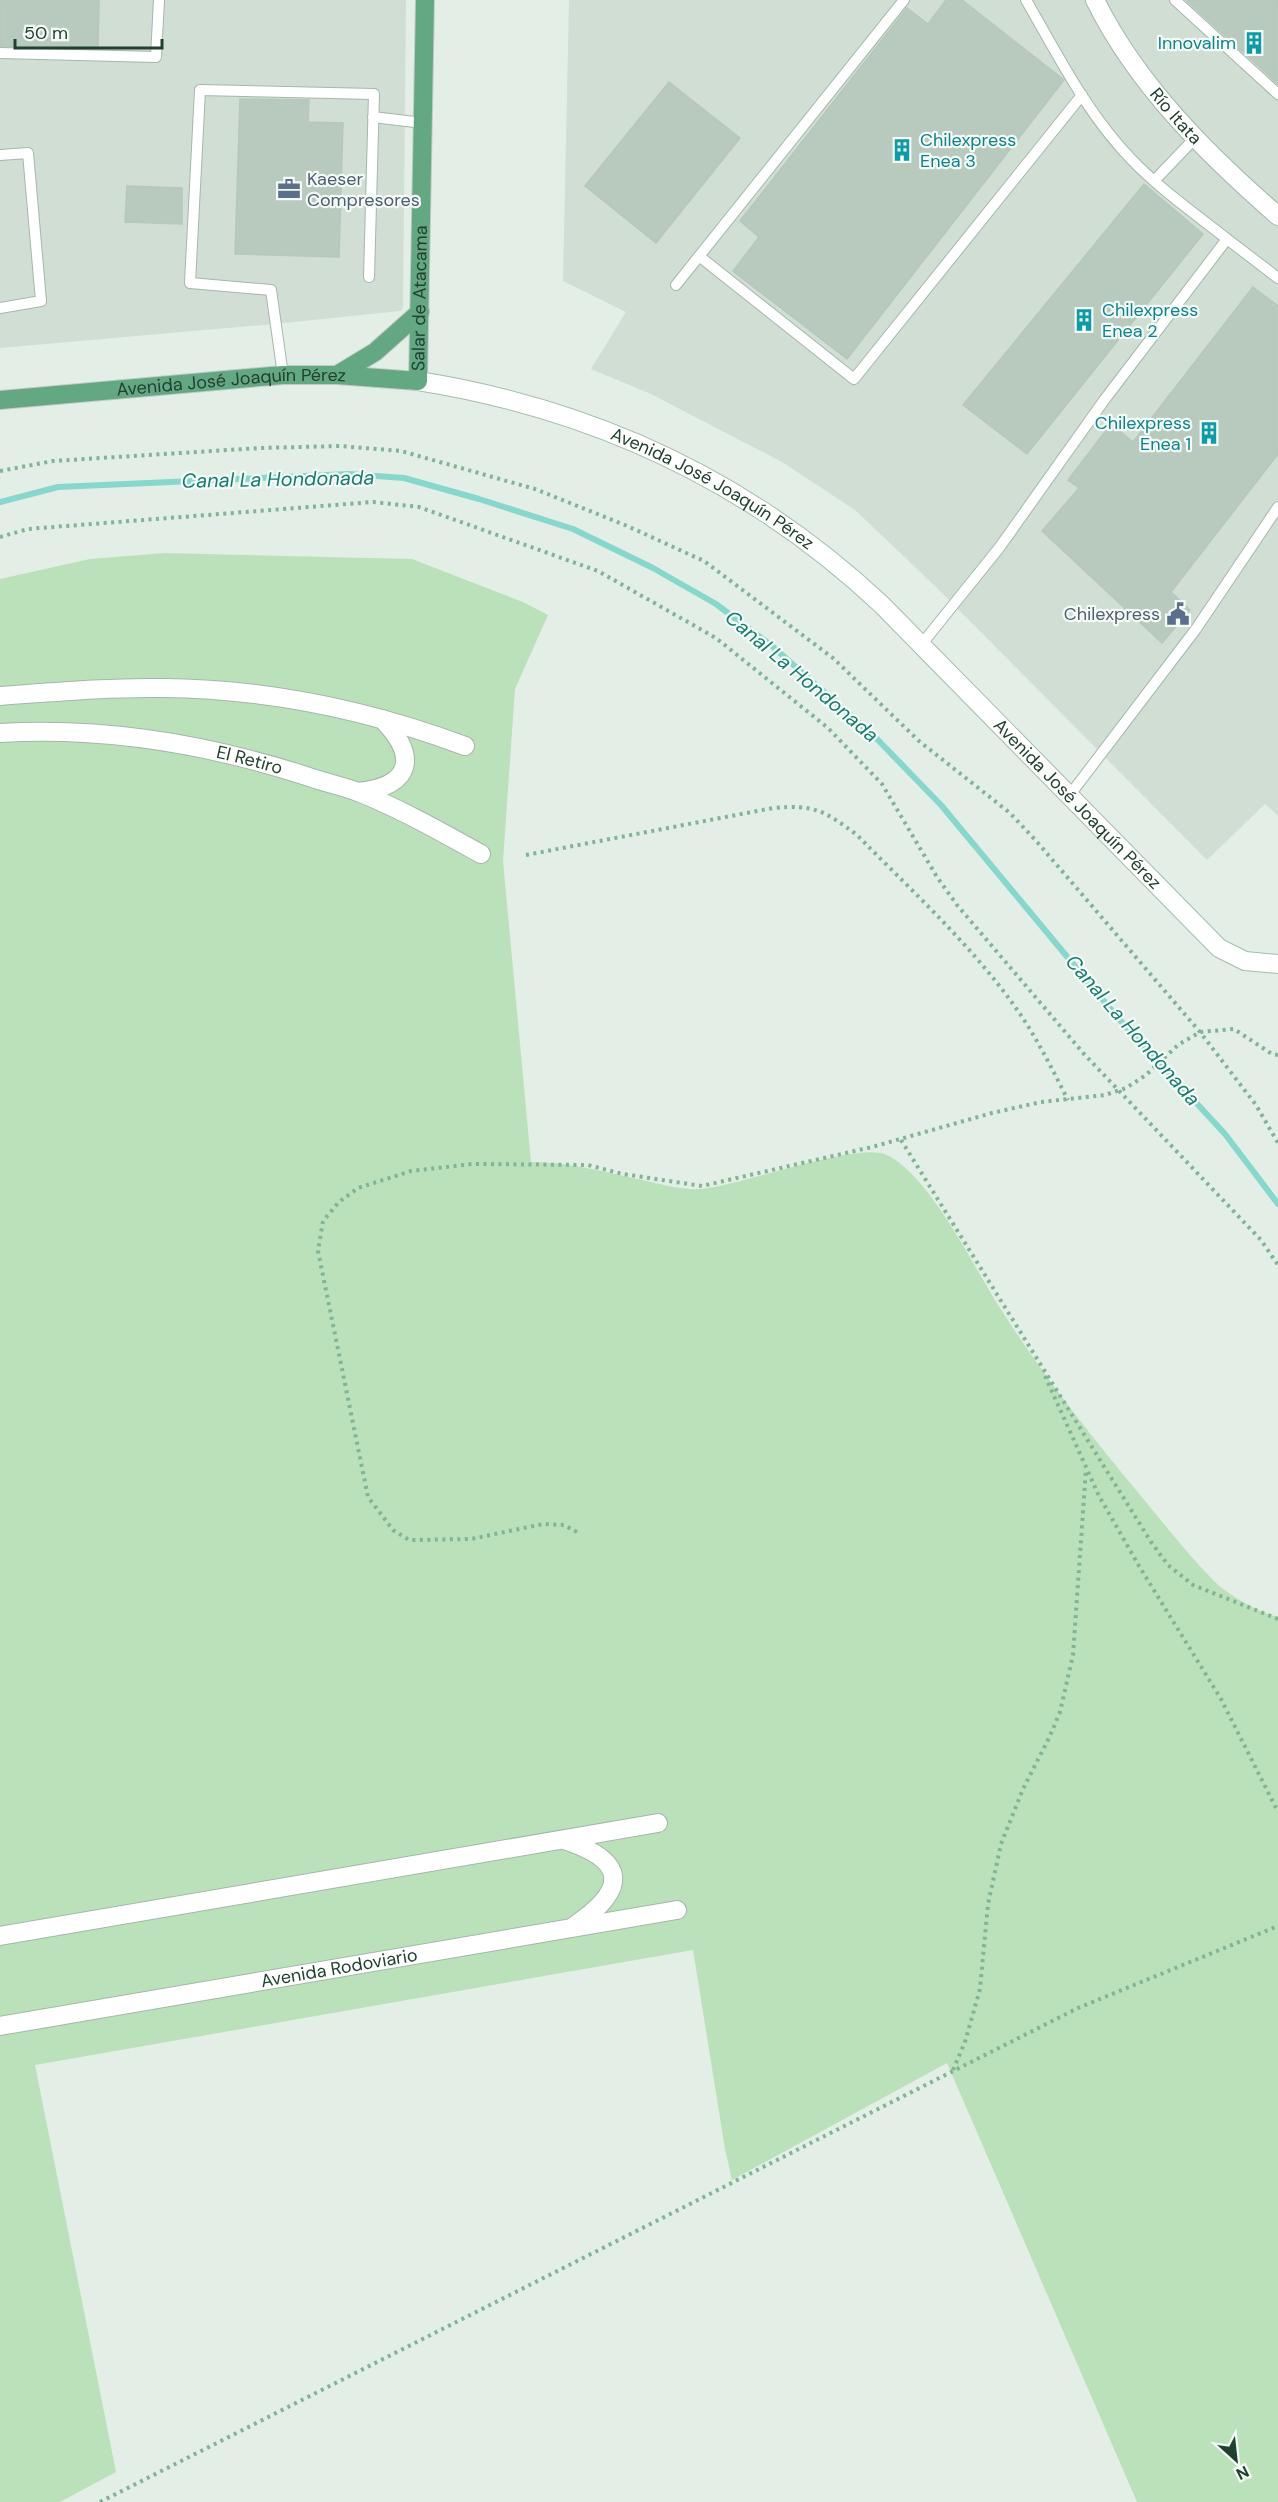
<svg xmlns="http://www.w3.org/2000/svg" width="1278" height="2502" font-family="'DM Sans',sans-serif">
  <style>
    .built { fill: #d1ded4 }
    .green { fill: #bbe1ba }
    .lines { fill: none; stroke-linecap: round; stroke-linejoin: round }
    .stream { stroke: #87d7cc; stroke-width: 6 }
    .building { fill: #b8c9be; stroke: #b5c8bb; stroke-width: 1.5 }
    .lane-casing { stroke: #a5b7ab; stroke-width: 12 }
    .street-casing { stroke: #a5b7ab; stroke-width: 20 }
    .secondary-casing { stroke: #a3bead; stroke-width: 20 }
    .primary-casing { stroke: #c1cac5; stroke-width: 20 }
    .path { stroke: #81b495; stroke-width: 4; stroke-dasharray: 3 4.5; stroke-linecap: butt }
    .lane { stroke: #fff; stroke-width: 10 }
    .street { stroke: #fff; stroke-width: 18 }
    .secondary { stroke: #fff; stroke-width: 18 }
    .primary { stroke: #64a783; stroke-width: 18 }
    .labels { text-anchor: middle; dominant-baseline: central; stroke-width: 4.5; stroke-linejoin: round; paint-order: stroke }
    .culture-label { font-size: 18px; fill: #0d838f; stroke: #f4faf5; text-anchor: end }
    .street-label { font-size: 18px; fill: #21412f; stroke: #f4faf5 }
    .service-label { font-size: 18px; fill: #4e5e75; stroke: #f4faf5; text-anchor: start }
    .water-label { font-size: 20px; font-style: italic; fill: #167c70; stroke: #f4faf5 }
  </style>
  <rect width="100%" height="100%" fill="#e3eee6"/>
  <path class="built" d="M0,0H406L403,308L400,311L284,323L0,348Z
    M569,0H1278V816L1265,804L1207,860L936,587L855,510L782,462L651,394L591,369L626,312L563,281Z"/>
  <path class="green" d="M165,553L412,559L523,602L548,615L515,689L503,861L531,1162C570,1162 609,1173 647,1181C664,1185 683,1190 700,1189C741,1186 858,1141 887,1155C931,1177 973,1266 1000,1308C1042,1374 1091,1436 1141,1496C1165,1525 1188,1555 1215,1582C1227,1594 1261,1614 1278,1617V2502H1137L947,2063L732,2180L725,2149L693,1950L35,2065L116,2472L60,2502H0V579L90,559Z"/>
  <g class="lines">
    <path class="stream" d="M0,502L58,487L349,474L404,478L479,499L573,529L653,568L716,604L772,646L876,738L941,805L1118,1018L1225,1134L1278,1204"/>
  </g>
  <path class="building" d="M0,0H99L98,48L0,46Z
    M946,0H962L1064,80L847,359L733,271L759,237L740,221L907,8L928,24Z
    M1186,0H1278V84Z
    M669,82L740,138L656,243L585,186Z
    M240,99L309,100L308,122L343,123L339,257L235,254Z
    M1144,184L1203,234L1027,454L963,405Z
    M127,186L182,188V224L125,222Z
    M1253,287L1278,306V454L1171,592L1190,610L1162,643L1042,531L1079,488L1068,480L1111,424L1133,442Z"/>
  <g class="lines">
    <g class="lane-casing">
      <path id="lane" d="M1026,0C1058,55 1087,114 1132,160C1160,189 1194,213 1227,239
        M1175,0L1278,94
        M0,53L156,57L159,0
        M373,117L423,123
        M0,155L28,153L41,301L0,308
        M1154,181L1196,137
        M699,256L854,379L1082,95
        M676,285L904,0
        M283,375L271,290L190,283L200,90L374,94L369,277
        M921,645L999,548L1105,399L1227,239L1278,278
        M1069,796L1196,629L1278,507"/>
    </g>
    <g class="street-casing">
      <g id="street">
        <path id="s1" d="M1095,0C1137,85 1207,154 1278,216"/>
        <path d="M0,696C55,692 109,687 163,688C267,689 368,710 465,746"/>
        <path id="s2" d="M0,733C105,727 207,744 306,776C323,782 342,786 358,792C401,809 441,832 481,854"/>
        <path d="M358,792C413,786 418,756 382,719"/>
        <path d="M564,1840C628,1861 628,1889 574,1926"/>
        <path d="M0,1936L658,1823"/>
        <path id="s3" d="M0,2026L677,1910"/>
      </g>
    </g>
    <g class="secondary-casing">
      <g id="secondary">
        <path id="s4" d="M418,381C595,409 751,482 882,605L1219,948L1245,961L1278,964"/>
      </g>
    </g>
    <g class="primary-casing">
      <g id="primary">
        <path d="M337,375L375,352L420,312"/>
        <path id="s5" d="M0,400L283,375H337L418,381L425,0"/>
      </g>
    </g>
    <path class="path" d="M0,471L53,461L260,448L340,446L401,451L535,489L625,525L704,561L833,658L919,741L1010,813L1038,843L1200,1032L1256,1105L1278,1143
      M0,537L28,529L373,502L419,507L598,571L716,638L828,728L882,784L937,877L957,905L1084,1054L1261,1240L1278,1265
      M526,855L773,808C814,804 825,811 857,835C909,888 970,944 1013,1004C1035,1034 1051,1067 1068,1100
      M901,1140L1151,1542L1168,1565L1193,1585L1278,1619
      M1045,1376L1099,1496L1139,1566L1221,1699L1278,1812
      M577,1532L564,1525L543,1524L471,1539L409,1540L393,1530L368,1497L318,1251L323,1221L339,1202L358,1188L411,1171L472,1164L588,1165L623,1174L702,1186L872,1147L992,1113L1041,1102L1105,1095L1126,1088L1146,1075L1178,1045L1200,1032L1234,1029L1272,1054L1278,1055
      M953,2070L965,2042L980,1989L988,1904L1001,1844L1023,1789L1049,1738L1060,1712L1073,1655L1086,1469
      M100,2502L1078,2008L1278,1926"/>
    <use href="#lane" class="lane"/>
    <use href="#street" class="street"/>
    <use href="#secondary" class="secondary"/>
    <use href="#primary" class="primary"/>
  </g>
  <defs>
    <g id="building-bare" transform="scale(1.8)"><path d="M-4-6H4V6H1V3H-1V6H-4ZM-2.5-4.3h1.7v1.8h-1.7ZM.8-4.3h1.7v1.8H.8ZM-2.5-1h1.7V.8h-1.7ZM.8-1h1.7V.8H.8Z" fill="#0f9aa8" stroke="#f4faf5" stroke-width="2.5" paint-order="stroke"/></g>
    <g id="office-bare" transform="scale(1.8)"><path d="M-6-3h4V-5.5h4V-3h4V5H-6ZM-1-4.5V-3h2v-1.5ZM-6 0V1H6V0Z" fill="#5c6f8a" stroke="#f4faf5" stroke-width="2.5" paint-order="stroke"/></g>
    <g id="civic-bare" transform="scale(1.8)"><path d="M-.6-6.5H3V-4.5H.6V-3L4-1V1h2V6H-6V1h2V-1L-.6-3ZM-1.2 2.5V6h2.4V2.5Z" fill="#5c6f8a" stroke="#f4faf5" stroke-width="2.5" paint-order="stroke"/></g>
  </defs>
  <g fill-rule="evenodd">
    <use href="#building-bare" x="1254" y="43"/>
    <use href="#building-bare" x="902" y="150"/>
    <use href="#office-bare" x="289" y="189"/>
    <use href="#building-bare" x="1084" y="320"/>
    <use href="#building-bare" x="1209" y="433"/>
    <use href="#civic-bare" x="1178" y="614"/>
  </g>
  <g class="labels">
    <g class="culture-label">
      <text x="1236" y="43">Innovalim</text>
      <text x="920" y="140" text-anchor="start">Chilexpress<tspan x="920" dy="21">Enea 3</tspan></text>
      <text x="1102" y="310" text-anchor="start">Chilexpress<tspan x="1102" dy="21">Enea 2</tspan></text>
      <text x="1191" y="423">Chilexpress<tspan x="1191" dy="21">Enea 1</tspan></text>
    </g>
    <g class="street-label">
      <text stroke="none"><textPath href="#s1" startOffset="142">Río Itata</textPath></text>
      <text stroke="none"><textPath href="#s5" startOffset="502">Salar de Atacama</textPath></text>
      <text stroke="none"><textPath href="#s5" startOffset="232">Avenida José Joaquín Pérez</textPath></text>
      <text stroke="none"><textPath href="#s4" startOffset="316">Avenida José Joaquín Pérez</textPath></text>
      <text stroke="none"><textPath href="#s2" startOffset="252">El Retiro</textPath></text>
      <text stroke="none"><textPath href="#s4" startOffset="802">Avenida José Joaquín Pérez</textPath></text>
      <text stroke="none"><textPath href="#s3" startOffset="344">Avenida Rodoviario</textPath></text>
    </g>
    <g class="service-label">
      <text x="307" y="179">Kaeser<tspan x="307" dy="21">Compresores</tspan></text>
      <text x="1160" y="614" text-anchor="end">Chilexpress</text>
    </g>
    <g class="water-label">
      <text transform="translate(278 479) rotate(-1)">Canal La Hondonada</text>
      <text transform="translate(802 676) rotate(40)">Canal La Hondonada</text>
      <text transform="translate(1133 1030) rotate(49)">Canal La Hondonada</text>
    </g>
  </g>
  <g transform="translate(1236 2460) rotate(153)" stroke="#f4faf5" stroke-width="4.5" paint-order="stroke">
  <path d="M0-4.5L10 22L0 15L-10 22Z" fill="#21412f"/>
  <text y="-9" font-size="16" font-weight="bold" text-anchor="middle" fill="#21412f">N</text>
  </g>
  <path d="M15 39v9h147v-9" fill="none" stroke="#21412f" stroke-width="3"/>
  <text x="24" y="39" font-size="18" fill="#21412f" stroke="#f4faf5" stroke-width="4.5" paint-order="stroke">50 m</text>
</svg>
